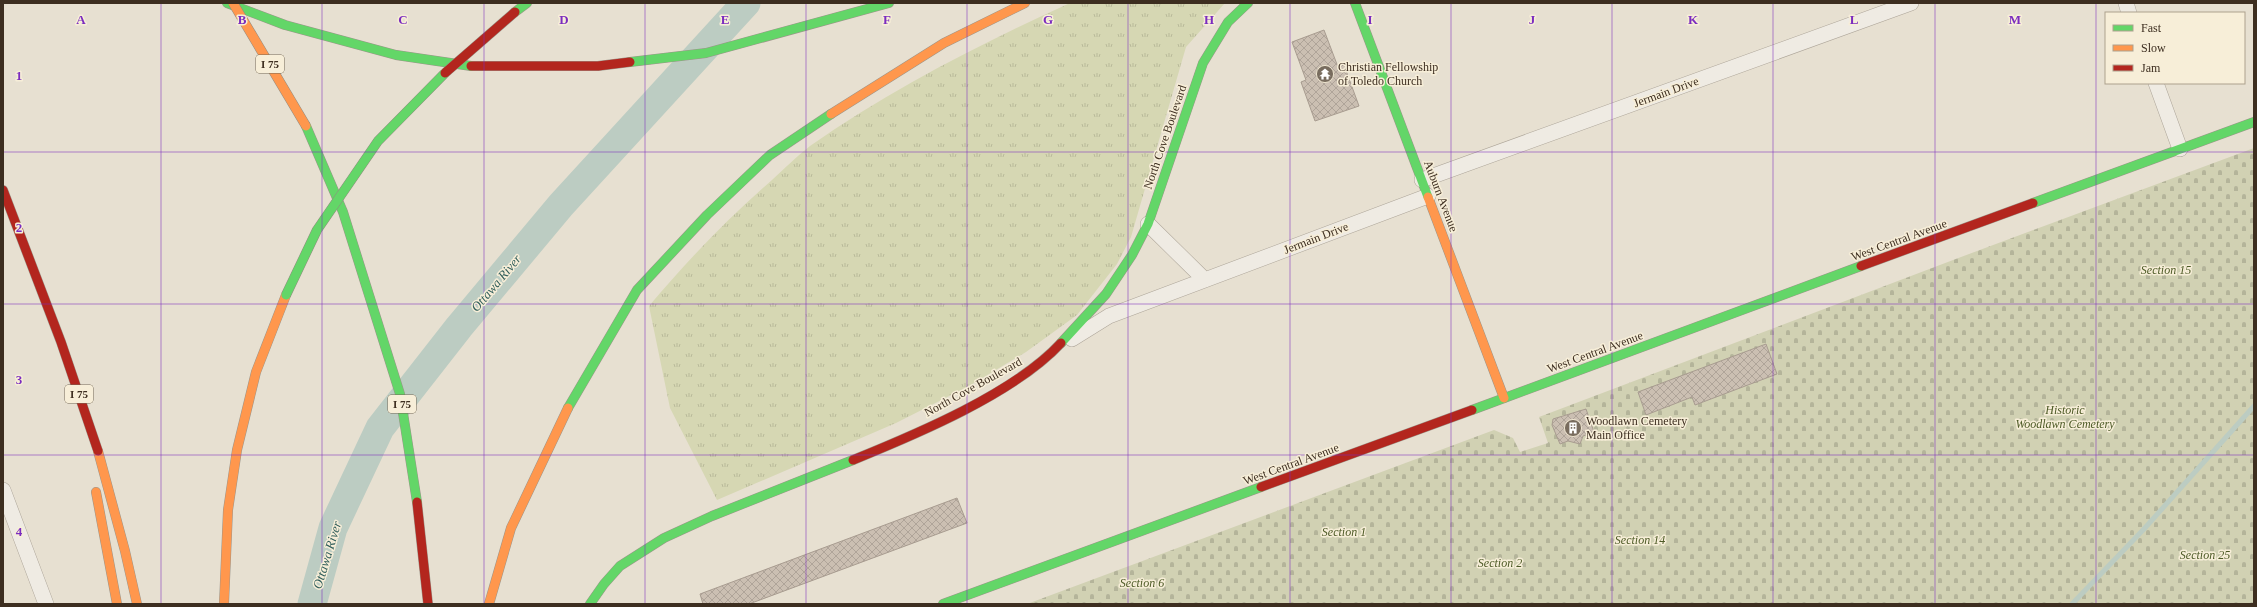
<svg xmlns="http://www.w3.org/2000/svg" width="2257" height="607" font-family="'Times New Roman',serif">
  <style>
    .grass { fill: url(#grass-tufts) }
    .cemetery { fill: url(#cemetery-stones) }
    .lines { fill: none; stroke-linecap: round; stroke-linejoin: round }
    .stream { stroke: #bcccc2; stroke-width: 5 }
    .river { stroke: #bcccc2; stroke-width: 29 }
    .building { fill: url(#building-cross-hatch); stroke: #a89c90 }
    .street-casing { stroke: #ada599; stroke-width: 16 }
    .fast-casing { stroke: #9c958a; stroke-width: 10 }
    .slow-casing { stroke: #9c958a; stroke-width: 10 }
    .jam-casing { stroke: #9c958a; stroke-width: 10 }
    .street { stroke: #efebe3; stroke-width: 15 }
    .fast { stroke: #63d668; stroke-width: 9 }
    .slow { stroke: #ff974d; stroke-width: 9 }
    .jam { stroke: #b3261e; stroke-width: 9 }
    .fast-bridge-casing { stroke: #928b80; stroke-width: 10; stroke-linecap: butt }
    .slow-bridge-casing { stroke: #928b80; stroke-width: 10; stroke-linecap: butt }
    .jam-bridge-casing { stroke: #928b80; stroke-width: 10; stroke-linecap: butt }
    .fast-bridge { stroke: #63d668; stroke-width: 9 }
    .slow-bridge { stroke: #ff974d; stroke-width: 9 }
    .jam-bridge { stroke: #b3261e; stroke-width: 9 }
    .grid { fill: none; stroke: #7b2cbf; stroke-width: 1; stroke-opacity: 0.55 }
    .labels { text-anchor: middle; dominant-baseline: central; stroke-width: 3; stroke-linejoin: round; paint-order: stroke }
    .shield { fill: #f7eed8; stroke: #756857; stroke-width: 1 }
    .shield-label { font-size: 11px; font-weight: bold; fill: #3d2e20 }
    .poi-label { font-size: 12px; fill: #3d2e20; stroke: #f7eed8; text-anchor: start }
    .street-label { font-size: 12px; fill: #3d2e20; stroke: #f7eed8 }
    .park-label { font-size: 12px; font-style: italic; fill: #4d5a26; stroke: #f7eed8 }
    .water-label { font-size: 13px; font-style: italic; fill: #2f5d5a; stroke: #f7eed8 }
    .grid-label { font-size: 13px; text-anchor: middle; font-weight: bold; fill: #7b2cbf; stroke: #f7eed8; stroke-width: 3; stroke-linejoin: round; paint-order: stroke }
  </style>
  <defs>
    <pattern id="grass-tufts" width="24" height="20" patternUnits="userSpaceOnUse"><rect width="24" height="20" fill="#d6d7b3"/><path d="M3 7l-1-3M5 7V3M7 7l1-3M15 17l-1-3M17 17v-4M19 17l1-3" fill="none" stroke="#b9b99a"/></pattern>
    <pattern id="cemetery-stones" width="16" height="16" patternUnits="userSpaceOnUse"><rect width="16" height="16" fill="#d1d1b3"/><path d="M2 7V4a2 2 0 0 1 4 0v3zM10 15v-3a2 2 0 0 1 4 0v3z" fill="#b4b49a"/></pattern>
    <pattern id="building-cross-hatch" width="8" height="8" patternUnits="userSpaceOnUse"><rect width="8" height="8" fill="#cbbfb2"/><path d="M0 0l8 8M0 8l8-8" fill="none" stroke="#afa499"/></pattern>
  </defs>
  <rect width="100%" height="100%" fill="#e7e0d1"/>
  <path class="grass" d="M1070,3H1225L1186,47L1131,237L1117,264L1077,315L1026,352L969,386L896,423L717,500L670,408L649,306C687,261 727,219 772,180C784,169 797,156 810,146C892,89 980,44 1070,3Z"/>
  <path class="cemetery" d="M2254,148V604H1027L1494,430L1513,438L1520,452L1548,443L1539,417L1961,257Z"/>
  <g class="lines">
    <path class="stream" d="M2072,604L2144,529L2254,406"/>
    <path class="river" d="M312,604L333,528L380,428L459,327L561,205L746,3"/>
  </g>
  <path class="building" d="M1324,30L1338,67L1344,65L1359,106L1315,121L1301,82L1306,80L1292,42Z
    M1766,344L1777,374L1695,405L1692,397L1646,415L1638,392Z
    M1586,409L1594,432L1583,436L1580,444L1568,441L1560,444L1552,425L1553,419Z
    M957,498L967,523L749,604H703L700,594Z"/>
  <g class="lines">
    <g class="street-casing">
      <path id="street" d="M2126,3L2129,13
        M2156,83L2180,149
        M1422,180L1911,3
        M1148,224L1205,280
        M1072,339L1109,316L1428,196
        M3,490L46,604"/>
    </g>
    <g class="fast-casing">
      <path id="fast" d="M227,3L285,25L396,55L471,66
        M1355,3L1428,197
        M515,12L527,3
        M630,62L706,53L889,3
        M306,126L343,212L400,394L417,502
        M2033,203L2254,122
        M1061,343L1106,294L1132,255L1148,224L1203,63L1228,22L1248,3
        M568,408L637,290L707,215L770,155L831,114
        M1472,410L1861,266
        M590,604L604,584L620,566L664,538L712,516L853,460
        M943,604L1261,487"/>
    </g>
    <g class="slow-casing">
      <path id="slow" d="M831,114L944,43L1025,3
        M1428,197L1504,398
        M98,451L125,551L137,604
        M96,492L117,604
        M224,604L228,510L237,450L256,372L286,295
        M489,604L511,528L568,408"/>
    </g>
    <g class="jam-casing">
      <path id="jam" d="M471,66H598L630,62
        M3,190L61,342L98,451
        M1861,266L2033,203
        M853,460C917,434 1015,393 1061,343
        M1261,487L1472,410
        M417,502L428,604"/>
    </g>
    <use href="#street" class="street"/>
    <use href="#fast" class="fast"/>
    <use href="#slow" class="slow"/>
    <use href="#jam" class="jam"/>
    <g class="fast-bridge-casing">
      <path id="fast-bridge" d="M286,295L317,230L378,141L445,73"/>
    </g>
    <g class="slow-bridge-casing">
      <path id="slow-bridge" d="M233,3L306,126"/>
    </g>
    <g class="jam-bridge-casing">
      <path id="jam-bridge" d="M445,73L515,12"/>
    </g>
    <use href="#fast-bridge" class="fast-bridge"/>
    <use href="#slow-bridge" class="slow-bridge"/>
    <use href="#jam-bridge" class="jam-bridge"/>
  </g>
  <path class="grid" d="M161,3V604M322,3V604M484,3V604M645,3V604M806,3V604M967,3V604M1128,3V604M1290,3V604M1451,3V604M1612,3V604M1773,3V604M1935,3V604M2096,3V604M3,152H2254M3,304H2254M3,455H2254"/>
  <defs>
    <g id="temple-disc" transform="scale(0.9)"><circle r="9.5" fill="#786c5e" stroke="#f7eed8"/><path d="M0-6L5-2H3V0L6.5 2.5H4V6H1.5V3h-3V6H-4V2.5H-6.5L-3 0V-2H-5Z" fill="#fff"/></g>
    <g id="building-disc" transform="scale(0.9)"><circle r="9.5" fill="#786c5e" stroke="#f7eed8"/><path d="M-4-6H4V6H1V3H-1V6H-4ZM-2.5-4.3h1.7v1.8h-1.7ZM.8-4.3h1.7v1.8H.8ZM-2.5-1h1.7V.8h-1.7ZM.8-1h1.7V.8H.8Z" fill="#fff"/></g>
  </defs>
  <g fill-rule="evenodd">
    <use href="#temple-disc" x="1325" y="74"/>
    <use href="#building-disc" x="1573" y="428"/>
  </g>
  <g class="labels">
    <g class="shield">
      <rect x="256" y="55" width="28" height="18" rx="3"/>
      <rect x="65" y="385" width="28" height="18" rx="3"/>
      <rect x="388" y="395" width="28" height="18" rx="3"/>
    </g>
    <g class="shield-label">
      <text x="270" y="64">I 75</text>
      <text x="79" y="394">I 75</text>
      <text x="402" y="404">I 75</text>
    </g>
    <g class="poi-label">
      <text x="1338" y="67">Christian Fellowship<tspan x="1338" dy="14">of Toledo Church</tspan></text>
      <text x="1586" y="421">Woodlawn Cemetery<tspan x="1586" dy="14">Main Office</tspan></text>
    </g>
    <g class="street-label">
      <text transform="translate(1666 92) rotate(-20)">Jermain Drive</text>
      <text transform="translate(1165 137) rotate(-71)">North Cove Boulevard</text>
      <text transform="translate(1441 196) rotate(69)">Auburn Avenue</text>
      <text transform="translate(1316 238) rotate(-21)">Jermain Drive</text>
      <text transform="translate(1899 240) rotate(-20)">West Central Avenue</text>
      <text transform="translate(1595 352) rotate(-20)">West Central Avenue</text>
      <text transform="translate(973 387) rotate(-29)">North Cove Boulevard</text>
      <text transform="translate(1291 464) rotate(-20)">West Central Avenue</text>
    </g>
    <g class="park-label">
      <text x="2166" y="270">Section 15</text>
      <text x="2065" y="410">Historic<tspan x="2065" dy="14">Woodlawn Cemetery</tspan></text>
      <text x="1344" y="532">Section 1</text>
      <text x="1640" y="540">Section 14</text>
      <text x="2205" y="555">Section 25</text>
      <text x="1500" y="563">Section 2</text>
      <text x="1142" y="583">Section 6</text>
    </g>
    <g class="water-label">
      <text transform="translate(496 283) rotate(-50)">Ottawa River</text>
      <text transform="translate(327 555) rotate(-73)">Ottawa River</text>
    </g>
  </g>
  <g class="grid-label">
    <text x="81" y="24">A</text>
    <text x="242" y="24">B</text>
    <text x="403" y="24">C</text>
    <text x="564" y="24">D</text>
    <text x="725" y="24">E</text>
    <text x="887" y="24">F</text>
    <text x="1048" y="24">G</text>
    <text x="1209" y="24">H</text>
    <text x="1370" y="24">I</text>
    <text x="1532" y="24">J</text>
    <text x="1693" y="24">K</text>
    <text x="1854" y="24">L</text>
    <text x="2015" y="24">M</text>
    <text x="19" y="80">1</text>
    <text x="19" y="232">2</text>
    <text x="19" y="384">3</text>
    <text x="19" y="536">4</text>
  </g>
  <rect width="2257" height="607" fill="none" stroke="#3d2e20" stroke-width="8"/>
  <rect x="2105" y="12" width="140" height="72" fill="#f7eed8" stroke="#ada18e"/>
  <rect x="2113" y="25" width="20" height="6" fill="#63d668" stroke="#ada18e"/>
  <text x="2141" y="32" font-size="12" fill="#3d2e20">Fast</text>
  <rect x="2113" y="45" width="20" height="6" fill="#ff974d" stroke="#ada18e"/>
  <text x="2141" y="52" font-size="12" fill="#3d2e20">Slow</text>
  <rect x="2113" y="65" width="20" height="6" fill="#b3261e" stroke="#ada18e"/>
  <text x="2141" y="72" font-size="12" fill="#3d2e20">Jam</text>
</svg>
